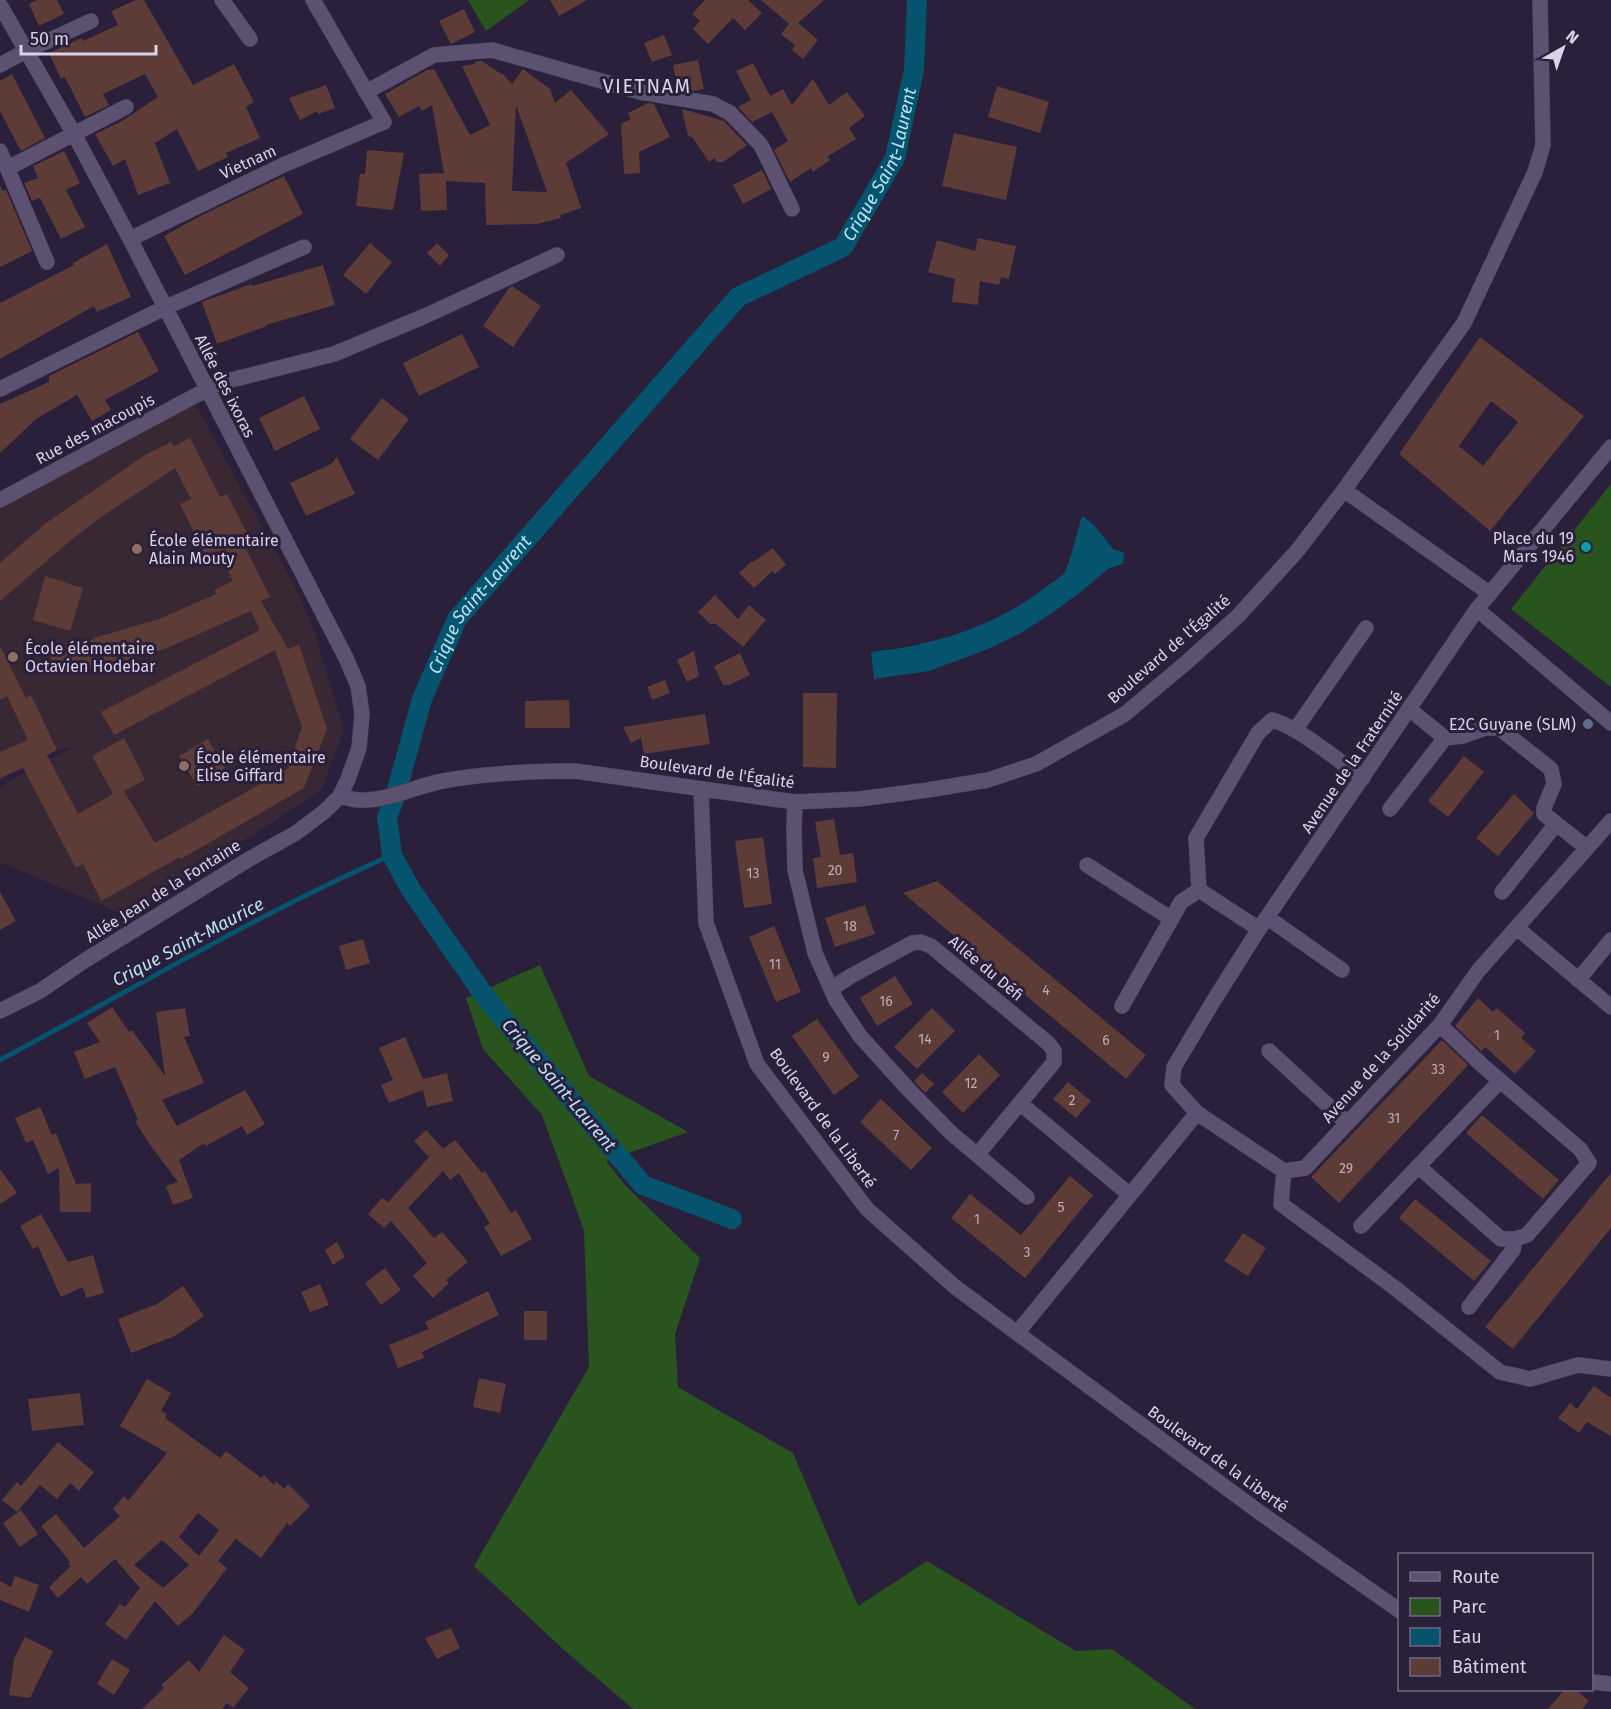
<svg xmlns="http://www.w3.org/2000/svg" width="1611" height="1709" font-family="'Fira Sans',sans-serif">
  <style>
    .education { fill: #372834 }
    .green { fill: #2a541e }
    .water { fill: #05536c }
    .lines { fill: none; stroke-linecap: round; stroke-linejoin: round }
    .stream { stroke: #05536c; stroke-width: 5 }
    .canal { stroke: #05536c; stroke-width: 20 }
    .building { fill: #5d3b36; fill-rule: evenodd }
    .street-casing { stroke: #463e54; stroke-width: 16 }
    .street { stroke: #5c5170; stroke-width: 15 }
    .culture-dot { fill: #0f9aa8; stroke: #2a203b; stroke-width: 2 }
    .education-dot { fill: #8d6e63; stroke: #2a203b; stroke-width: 2 }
    .service-dot { fill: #5c6f8a; stroke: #2a203b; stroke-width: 2 }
    .labels { text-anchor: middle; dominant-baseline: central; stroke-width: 6; stroke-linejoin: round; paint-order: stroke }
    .number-label { font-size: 14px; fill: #baadb9 }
    .street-label { font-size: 16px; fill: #d9d3e5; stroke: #2a203b }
    .poi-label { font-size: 16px; fill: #d9d3e5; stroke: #2a203b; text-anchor: start }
    .water-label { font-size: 18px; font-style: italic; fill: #b9e2f6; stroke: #2a203b }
    .quarter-label { font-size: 20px; letter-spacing: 1.5px; fill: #d9d3e5; stroke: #2a203b }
  </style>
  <rect width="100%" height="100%" fill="#2a203b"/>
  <path class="education" d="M196,405L300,596L314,631L344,731L321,790L127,916L0,862V787L73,747L57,750L10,773L0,781V502Z"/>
  <path class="green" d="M468,0H529L486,31Z
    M1611,484V687L1511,609Z
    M540,965L589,1076L688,1132L606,1161L625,1185L700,1258L675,1334L678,1387L793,1453L858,1606L927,1561L1076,1651L1112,1649L1195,1709H633L564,1650L474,1566L589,1367L584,1230L542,1115L483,1049L466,998Z"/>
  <path class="water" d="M1082,516L1093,524L1114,550L1124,552L1123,564L1108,569L1082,591L1052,613L1021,633L988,649L929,671L874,679L871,652C933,646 997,626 1046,587C1051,583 1060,578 1064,573C1070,564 1078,528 1082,516Z"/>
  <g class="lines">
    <path class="stream" d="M0,1060C130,991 257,914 392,855"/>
    <path class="canal" id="s1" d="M732,1219L643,1185L486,998L411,890L392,855L387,817L395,797L422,699L457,619L738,297L843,247L895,158L914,70L917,0"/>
  </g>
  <path class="building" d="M37,0H57L64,14L39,26L29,4Z
    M136,0H144L193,85L234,64L254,102L246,107L260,138L226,153L228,157L198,171L177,129L155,143L170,183L138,195L125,159L113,166L95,134L122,121L158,97L145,74L103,94L109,105L85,117L65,77L61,79L49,53L82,38L83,41L118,25L111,11Z
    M550,0H587L559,16Z
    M705,0H748L762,13L745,30L733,18L708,44L693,29L700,21L692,14Z
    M761,0H824L798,23L818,40L803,59L792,50L795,45L781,34L789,24Z
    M464,9L475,32L451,44L439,21Z
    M664,35L672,55L652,62L644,43Z
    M698,60L704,89L694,91L678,88L673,65Z
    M476,61H482L501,74L502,73L512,84L523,69L550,89L555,103L571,90L609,134L566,163L581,208L560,215L561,218L537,224L486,225L485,183L446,181L447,210L421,211L419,174L444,173L432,105L422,111L419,106L399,117L385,94L427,70L434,69L470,135L490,125L462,66L474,64ZM516,105L547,192L512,191Z
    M753,63L770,96L783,89L792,105L813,79L829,105L847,92L865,116L849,128L856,139L827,157L830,160L813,172L811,168L790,182L774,150L788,141L772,112L752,122L738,107L751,100L736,71Z
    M12,74L45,138L21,151L0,111V81Z
    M326,85L335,108L318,114L317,111L300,120L289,98Z
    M997,86L1049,102L1040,133L988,117Z
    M648,103L654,104L670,137L639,152L640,173L624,174L621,124L631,119L628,113Z
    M682,109L724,121L747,145L723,162H717L715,158L709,162L692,137L688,136Z
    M954,133L1017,147L1006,200L942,186Z
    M367,150L404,153L393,210L356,206L360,174H365Z
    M64,151L80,183L66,190L85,227L61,239L40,198L32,201L24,183L38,178L33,166Z
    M762,170L771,189L743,204L733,185Z
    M284,176L303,214L185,275L164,236L202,215Z
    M0,186L3,191L6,190L32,251L0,267Z
    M978,238L1016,246L1009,279L1001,277L999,285L980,281L978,305L952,302L955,279L928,272L937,240L975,251Z
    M370,243L392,262L366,294L343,275Z
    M437,243L449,255L440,266L427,253Z
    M107,244L131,297L97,312L94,306L0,359V303L74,265L73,263Z
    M323,265L335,305L266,325L267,326L217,344L202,302L251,284L252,286Z
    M512,286L541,306L513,347L483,326L509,288Z
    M138,332L159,371L105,400L111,410L92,421L77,395L36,419L0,453V404L49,382V376Z
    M462,334L479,367L419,396L403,363Z
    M1480,337L1584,416L1490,531L1399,454ZM1491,401L1518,422L1483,466L1459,446Z
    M304,396L320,429L275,451L259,418Z
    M382,398L409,419L378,460L350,439Z
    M190,438L220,497L227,494L247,533L240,537L270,597L261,601L288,649L299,645L327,729L304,788L181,859L180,857L101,901L83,864L76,868L23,768L0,778V752L28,740L7,696L0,700V646L26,698L31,695L57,750L47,755L78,814L113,794L92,756L124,738L145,780L124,791L155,843L287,769L302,727L275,650L114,735L101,712L260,630L251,611L167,648L121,662L55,675L49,650L95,639L94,638L159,619L216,594L214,590L233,581L218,551L206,557L180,504L191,499L175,468L104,515L70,541L0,601V563L46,523L145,455L171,442L174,446Z
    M337,457L355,494L306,516L290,483L331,464Z
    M773,548L786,565L775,574L773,571L754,588L739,573L752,561L753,562Z
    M45,576L83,588L70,631L33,620Z
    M715,595L738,619L749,605L766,620L743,647L716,624H710L698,612Z
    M694,651L699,676L687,682L677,660Z
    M740,653L750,675L729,685H723L714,666Z
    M665,680L670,693L652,700L647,687Z
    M803,693H837L836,768L803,767Z
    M569,700L570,728H525V701Z
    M705,714L710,744L644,754L641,738L631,743L623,727Z
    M208,739L225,768L197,786L179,756Z
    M1464,756L1484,772L1448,817L1428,801Z
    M1514,794L1534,813L1498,856L1476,838Z
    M834,819L840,855L853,853L857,882L817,888L813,858L821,857L815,822Z
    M763,837L772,904L744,908L735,841Z
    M937,881L1146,1055L1126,1079L903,893Z
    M0,892L16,921L0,930Z
    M865,905L875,934L835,947L825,918Z
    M774,926L801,992L776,1002L749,937Z
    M363,939L370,963L346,970L339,946Z
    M895,976L913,1004L877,1026L860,998Z
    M1478,998L1493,1012L1497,1008L1525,1033L1521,1038L1536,1051L1515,1074L1485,1047L1481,1051L1455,1026Z
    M112,1007L129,1032L132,1030L165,1076L156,1012L185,1008L190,1036L184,1037L204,1083L162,1100L177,1126L245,1090L265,1124L247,1135L242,1126L206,1146L204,1143L179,1160L193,1198L173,1205L166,1186L178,1182L148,1142L135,1121L138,1120L115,1067L85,1079L74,1052L100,1042L87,1023Z
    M932,1008L955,1031L917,1069L894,1047Z
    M817,1019L859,1077L834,1095L792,1036Z
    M405,1037L423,1079L447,1073L453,1101L427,1107L423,1090L389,1103L381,1085L393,1080L379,1048Z
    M1442,1040L1468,1065L1339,1203L1311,1177Z
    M979,1054L1000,1075L963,1113L942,1092Z
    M922,1073L934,1084L925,1093L914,1081Z
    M1068,1082L1091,1101L1076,1118L1053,1099Z
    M881,1099L932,1148L911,1170L860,1122Z
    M40,1107L52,1135L56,1133L76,1184L91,1183V1212H60L59,1168L48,1174L33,1140L26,1143L15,1118Z
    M1482,1115L1559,1180L1543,1199L1466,1133Z
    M426,1130L443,1149L455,1140L482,1173L485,1171L511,1213L516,1210L532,1239L501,1256L484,1227L490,1224L459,1173L450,1180L443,1171L408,1208L434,1238L442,1232L468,1262L446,1280L449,1283L433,1298L413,1276L427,1263L391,1221L384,1228L368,1214L382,1198L388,1202L429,1157L414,1141Z
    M0,1169L17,1193L0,1204Z
    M1611,1173V1228L1513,1349L1485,1327Z
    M1070,1176L1093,1195L1025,1278L951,1218L970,1194L1021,1235Z
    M1415,1199L1491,1261L1474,1281L1399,1218Z
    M41,1214L68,1262L93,1255L104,1293L86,1298L83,1287L61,1297L38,1246L33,1249L20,1226Z
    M1243,1233L1266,1248L1248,1276L1224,1261Z
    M337,1242L345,1257L333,1265L325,1250Z
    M385,1268L401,1290L381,1305L365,1283Z
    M320,1284L329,1305L310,1312L301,1292Z
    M183,1286L204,1316L175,1336L131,1353L118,1319L157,1304Z
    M488,1291L499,1315L422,1352L424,1358L398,1368L389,1345L429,1329L425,1322Z
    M524,1311H547V1340H524Z
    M479,1378L506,1384L500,1413L473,1407Z
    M147,1379L171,1393L161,1411L167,1414L165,1418L220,1458L226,1451L261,1478L264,1475L274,1485L276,1481L284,1489L288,1484L310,1506L290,1526L287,1523L261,1558L236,1539L218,1561L227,1568L193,1613L178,1626L155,1601L126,1640L105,1624L120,1604L125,1607L140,1588L115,1559L87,1584L81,1577L58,1598L49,1587L71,1566L68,1563L70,1562L41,1526L56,1514L84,1548L120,1516L113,1509L124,1496L128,1501L167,1453L120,1426ZM198,1513L219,1530L199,1556L179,1537ZM162,1540L189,1565L163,1588L134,1565Z
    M1594,1386L1611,1398V1436L1587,1422L1579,1433L1558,1418L1570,1403L1577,1409Z
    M80,1393L84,1425L32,1431L28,1399Z
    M58,1442L94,1472L79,1491L70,1483L57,1499L40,1485L17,1512L2,1500L17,1482L21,1486Z
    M21,1510L38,1534L20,1547L3,1523Z
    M15,1576L39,1585L29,1612L0,1600V1581L11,1587Z
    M451,1628L460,1648L437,1659L425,1638Z
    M224,1635L245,1650L230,1672L249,1688L233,1708L227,1703L222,1709H142L164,1688L161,1685L189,1660L199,1672Z
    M25,1637L53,1651L30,1698L9,1695L14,1659Z
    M112,1659L130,1670L114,1695L97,1684Z
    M1565,1689H1575L1589,1701L1582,1709H1548Z"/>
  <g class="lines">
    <g class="street-casing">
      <path id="street" d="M222,0L250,39
        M0,5L74,134L130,239L346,658L358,686L362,714L359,748L348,779L340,796L325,811L296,833L251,858L84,961L40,991L0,1011
        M0,65L26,51L91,21
        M366,92L434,55L492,50L640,92L713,104L730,113L761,145L792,209
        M0,151L47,262
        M8,168L126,107
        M130,239L281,166L384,122L313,0
        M0,389L164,308L304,247
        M1611,447L1477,609L1259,929L1214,1000L1174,1067L1172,1085L1197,1113L1284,1171L1305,1168L1440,1025L1478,971L1611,821
        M1344,490L1464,323L1535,172L1543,145L1540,0
        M0,500L219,383L334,354L425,316L557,255
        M1477,609L1611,723
        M1409,709L1445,738L1463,736L1485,728H1499L1551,769L1554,784L1544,808V814L1587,848
        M1295,730L1366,628
        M701,790L706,923L757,1064L867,1209L954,1286L1017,1333L1197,1113
        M340,796C345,797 352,800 358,800C386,802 415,786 443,781C487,773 531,771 575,771L795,802L859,799L928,790L988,780L1036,764L1125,714L1188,661L1238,616L1297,551L1344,490L1489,593
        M795,802L794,829L795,870L815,953L836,1000L860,1036L909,1090L951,1133L1027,1197
        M1390,809L1445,738
        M1087,865L1170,918
        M1199,890L1196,838L1258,733L1272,720C1297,726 1340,762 1363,778
        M1502,892L1556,824
        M1268,918L1342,970
        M1517,928L1611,1007
        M1578,980L1611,940
        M831,989L851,976L912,943L920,942L931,946L1049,1044L1054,1051V1062L977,1155
        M1122,1006L1181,902L1199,890L1259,929
        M1269,1051L1347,1123
        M1021,1104L1130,1195
        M1419,1167L1501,1239H1515L1527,1235L1589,1163L1580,1149L1483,1066L1440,1025
        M1284,1171L1281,1204L1395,1288L1500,1372L1530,1379L1578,1365L1611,1369
        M1361,1226L1500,1081
        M1469,1307L1513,1250L1515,1239
        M1017,1333L1259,1512L1400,1611
        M1592,1682L1611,1684"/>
    </g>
    <use href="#street" class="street"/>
  </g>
  <circle class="culture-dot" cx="1586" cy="547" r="6"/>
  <g class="education-dot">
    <circle cx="137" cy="549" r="6"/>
    <circle cx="13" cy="657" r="6"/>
    <circle cx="184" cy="766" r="6"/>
  </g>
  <circle class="service-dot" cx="1588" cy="724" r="6"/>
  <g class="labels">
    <g class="number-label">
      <text x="835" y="870">20</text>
      <text x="753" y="873">13</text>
      <text x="850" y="926">18</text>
      <text x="775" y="964">11</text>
      <text x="1046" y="990">4</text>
      <text x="886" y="1001">16</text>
      <text x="1497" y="1035">1</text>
      <text x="925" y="1039">14</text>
      <text x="1106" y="1040">6</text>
      <text x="826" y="1057">9</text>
      <text x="1438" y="1069">33</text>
      <text x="971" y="1083">12</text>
      <text x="1072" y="1100">2</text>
      <text x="1394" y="1118">31</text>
      <text x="896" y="1135">7</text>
      <text x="1346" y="1168">29</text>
      <text x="1061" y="1207">5</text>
      <text x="977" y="1219">1</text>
      <text x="1027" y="1252">3</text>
    </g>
    <g class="street-label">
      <text transform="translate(248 162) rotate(-25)">Vietnam</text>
      <text transform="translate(225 386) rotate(63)">Allée des ixoras</text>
      <text transform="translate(95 429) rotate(-28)">Rue des macoupis</text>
      <text transform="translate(1169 649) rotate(-41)">Boulevard de l'Égalité</text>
      <text transform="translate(1352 762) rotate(-56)">Avenue de la Fraternité</text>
      <text transform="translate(717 772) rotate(8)">Boulevard de l'Égalité</text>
      <text transform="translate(163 891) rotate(-32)">Allée Jean de la Fontaine</text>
      <text transform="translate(986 968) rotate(40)">Allée du Défi</text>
      <text transform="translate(1381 1058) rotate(-48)">Avenue de la Solidarité</text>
      <text transform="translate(823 1118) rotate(54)">Boulevard de la Liberté</text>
      <text transform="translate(1218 1459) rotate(36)">Boulevard de la Liberté</text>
    </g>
    <g class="poi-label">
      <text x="1574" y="538" text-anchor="end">Place du 19<tspan x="1574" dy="18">Mars 1946</tspan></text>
      <text x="149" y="540">École élémentaire<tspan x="149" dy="18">Alain Mouty</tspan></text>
      <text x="25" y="648">École élémentaire<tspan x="25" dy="18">Octavien Hodebar</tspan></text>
      <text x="1576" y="724" text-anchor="end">E2C Guyane (SLM)</text>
      <text x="196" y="757">École élémentaire<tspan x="196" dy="18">Elise Giffard</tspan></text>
    </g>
    <g class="water-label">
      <text stroke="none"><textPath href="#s1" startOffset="1395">Crique Saint-Laurent</textPath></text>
      <text stroke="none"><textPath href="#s1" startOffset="784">Crique Saint-Laurent</textPath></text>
      <text transform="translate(188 942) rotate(-28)">Crique Saint-Maurice</text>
      <text transform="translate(559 1085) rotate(50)">Crique Saint-Laurent</text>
    </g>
    <g class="quarter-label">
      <text x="647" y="86">VIETNAM</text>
    </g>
  </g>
  <rect x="1398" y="1553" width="195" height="138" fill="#2a203b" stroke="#70687f" stroke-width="1.5"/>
  <rect x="1410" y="1572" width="30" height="9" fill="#5c5170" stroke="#70687f" stroke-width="1.5"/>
  <text x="1452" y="1583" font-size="18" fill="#d9d3e5">Route</text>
  <rect x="1410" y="1598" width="30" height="18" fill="#2a541e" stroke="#70687f" stroke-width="1.5"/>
  <text x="1452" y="1613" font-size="18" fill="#d9d3e5">Parc</text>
  <rect x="1410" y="1628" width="30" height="18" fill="#05536c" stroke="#70687f" stroke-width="1.5"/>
  <text x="1452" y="1643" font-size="18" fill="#d9d3e5">Eau</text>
  <rect x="1410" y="1658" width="30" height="18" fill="#5d3b36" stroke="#70687f" stroke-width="1.5"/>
  <text x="1452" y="1673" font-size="18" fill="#d9d3e5">Bâtiment</text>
  <g transform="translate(1563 48) rotate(40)" stroke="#2a203b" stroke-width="4.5" paint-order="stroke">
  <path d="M0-4.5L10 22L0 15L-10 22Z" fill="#d9d3e5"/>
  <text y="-9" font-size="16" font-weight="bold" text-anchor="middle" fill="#d9d3e5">N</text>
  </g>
  <path d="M21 45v9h135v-9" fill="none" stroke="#d9d3e5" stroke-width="3"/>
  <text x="30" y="45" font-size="18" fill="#d9d3e5" stroke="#2a203b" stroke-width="4.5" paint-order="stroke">50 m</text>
</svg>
